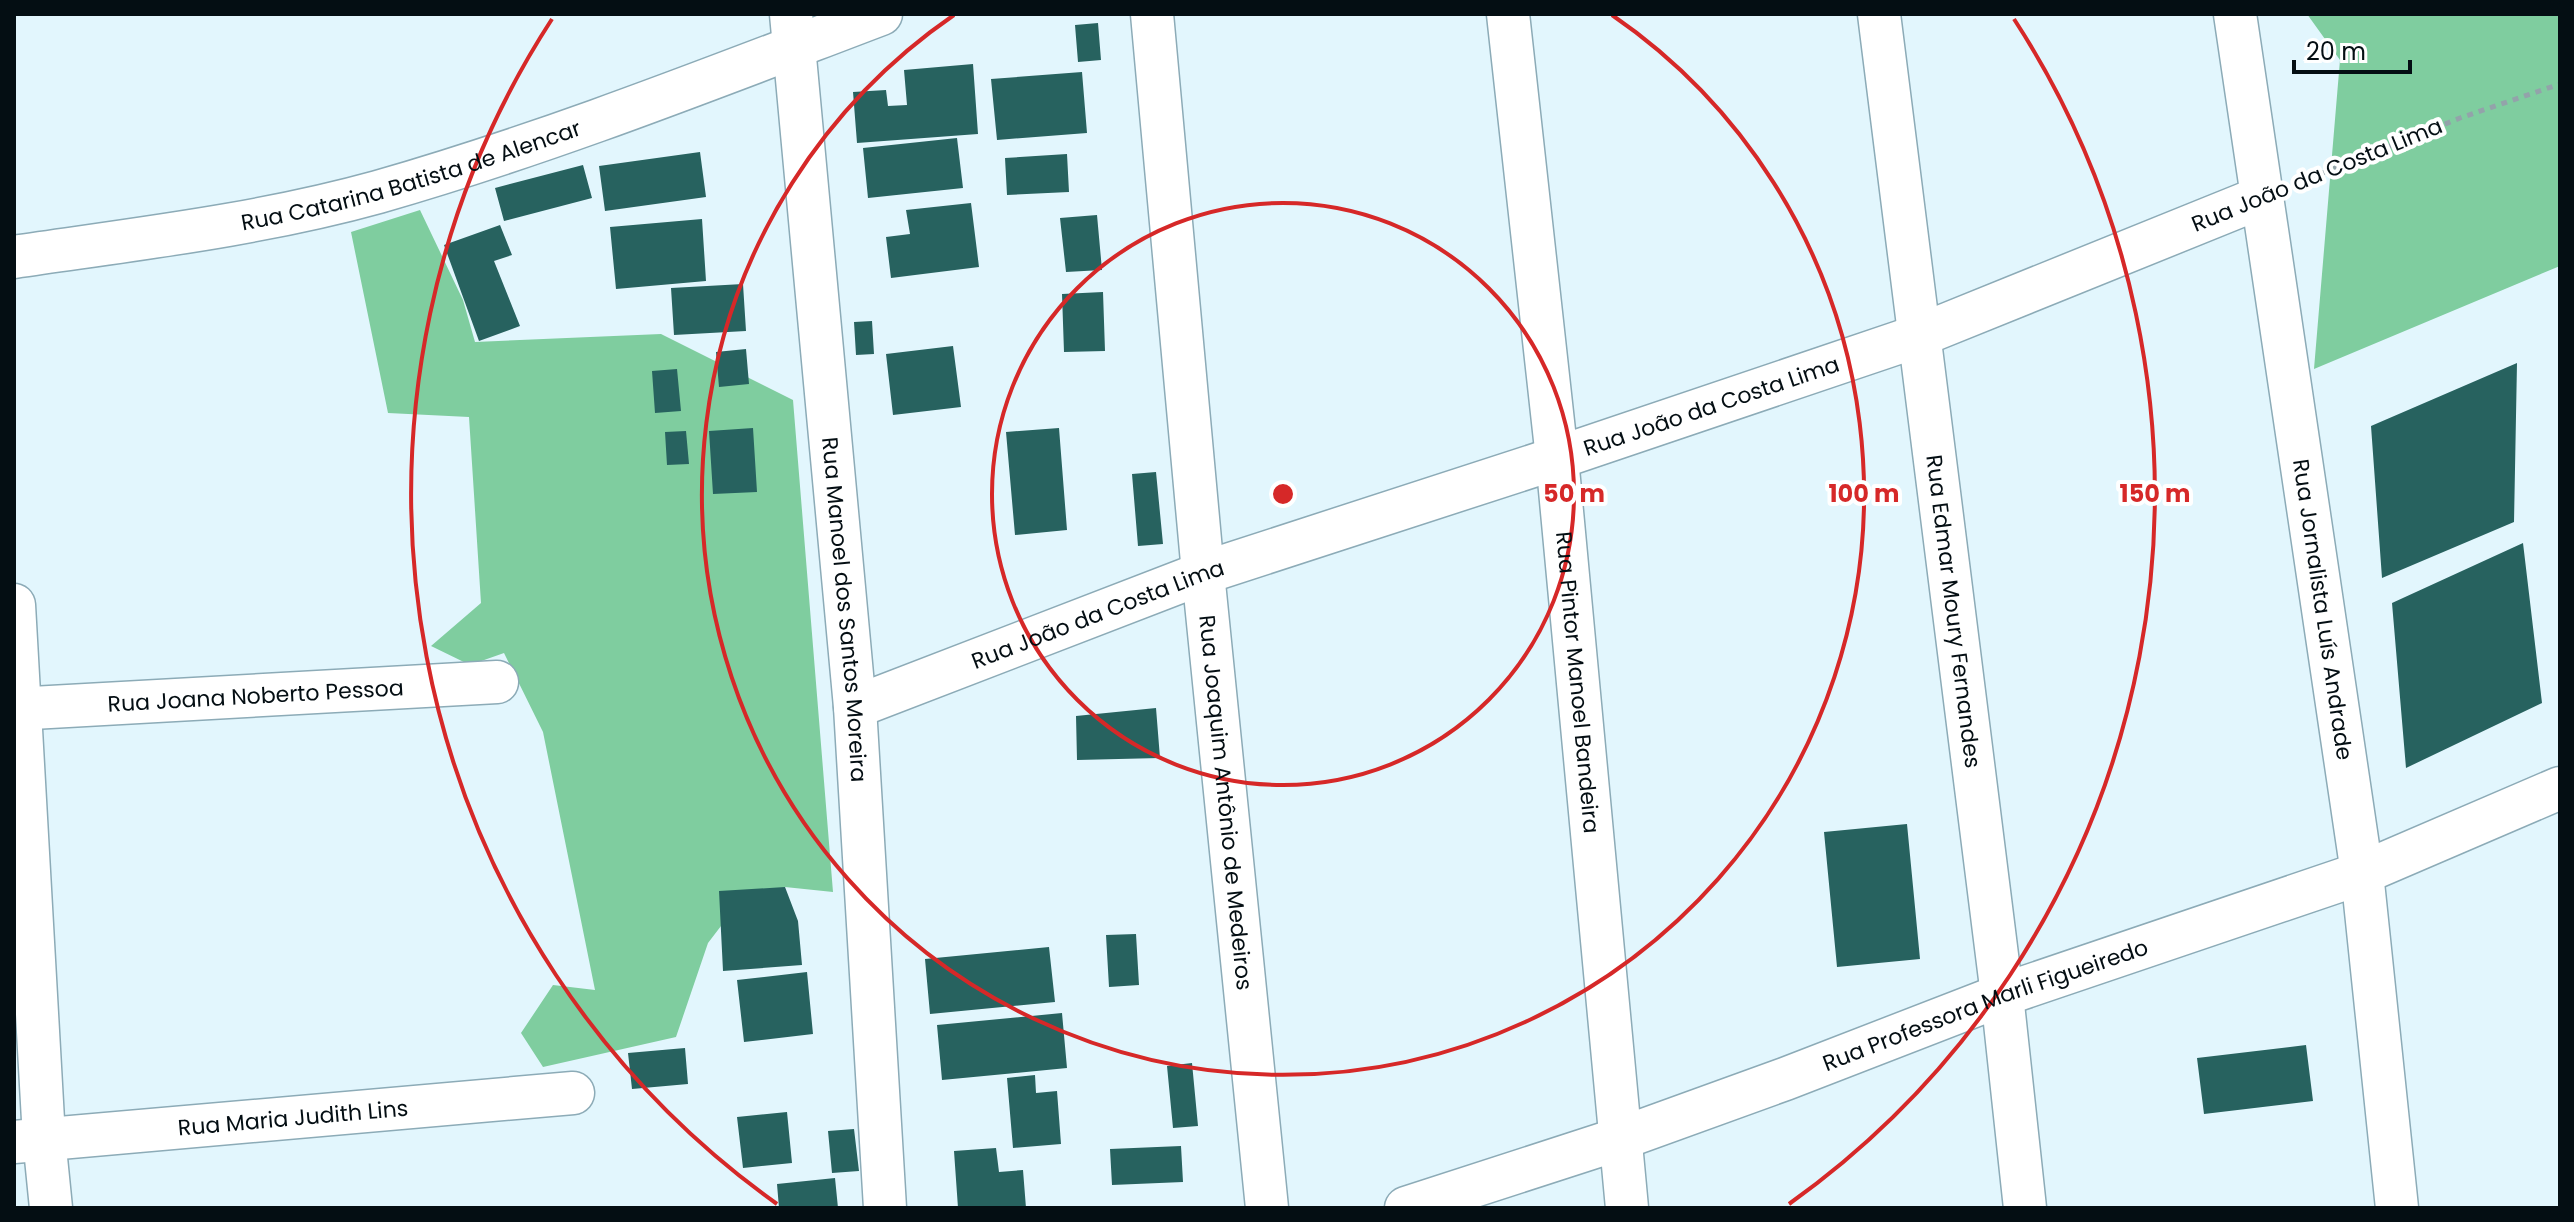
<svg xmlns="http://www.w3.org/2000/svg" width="2574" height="1222" font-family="Poppins,sans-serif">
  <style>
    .forest { fill: #7fcd9f }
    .building { fill: #27625f }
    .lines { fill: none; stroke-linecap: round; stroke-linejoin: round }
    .street-casing { stroke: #8cabb7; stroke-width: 45 }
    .path { stroke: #93a3aa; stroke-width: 5; stroke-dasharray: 6 6; stroke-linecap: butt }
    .street { stroke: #fff; stroke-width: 42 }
    .ring { fill: none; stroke: #d62828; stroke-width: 4 }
    .labels { text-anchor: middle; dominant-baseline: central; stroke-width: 8; stroke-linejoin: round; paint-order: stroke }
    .street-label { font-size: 22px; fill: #040e13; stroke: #fff }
    .centre { fill: #d62828; stroke: #fff; stroke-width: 4 }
    .ring-label { font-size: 24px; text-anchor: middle; font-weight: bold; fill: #d62828; stroke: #fff; stroke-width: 8; stroke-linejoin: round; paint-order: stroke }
  </style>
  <rect width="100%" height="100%" fill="#e2f6fd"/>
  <path class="forest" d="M2307,14H2560V266L2314,369L2340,60Z
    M420,210L463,300L475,342L661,334L793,400L833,892L785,887L721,926L708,943L676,1037L543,1067L521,1033L553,985L595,990L543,732L504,653L470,665L431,646L481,603L469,417L388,413L351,232Z"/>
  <path class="building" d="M1098,23L1101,60L1078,62L1075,25Z
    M973,64L978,134L857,143L853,92L886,90L888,106L907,105L904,70Z
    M1082,72L1087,133L997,140L991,79Z
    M957,138L963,188L868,198L863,148Z
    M700,152L706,197L605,211L599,166Z
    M1067,154L1069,192L1007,195L1005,158Z
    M583,165L592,198L504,221L495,188Z
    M971,203L979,267L891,278L886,237L910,234L906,210Z
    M1097,215L1102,270L1066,272L1060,218Z
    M702,219L706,281L616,289L610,227Z
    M500,225L512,255L494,261L520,326L479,341L444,245Z
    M743,284L746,331L674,335L671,288Z
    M1103,292L1105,351L1064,352L1062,294Z
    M872,321L874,354L856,355L854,322Z
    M953,346L961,407L893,415L886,354Z
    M746,349L749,384L719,387L716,352Z
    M2517,363L2514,522L2382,578L2371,426Z
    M677,369L681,411L655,413L652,371Z
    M753,428L757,492L713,494L709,431Z
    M1059,428L1067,530L1015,535L1006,432Z
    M686,431L689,464L667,465L665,432Z
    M1156,472L1163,544L1138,546L1132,474Z
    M2523,543L2542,703L2406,768L2392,603Z
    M1156,708L1160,758L1077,760L1076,716Z
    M1907,824L1920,959L1837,967L1824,832Z
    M785,887L798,921L802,965L723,971L719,891Z
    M1136,934L1139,985L1109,987L1106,935Z
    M1049,947L1055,1002L930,1014L925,959Z
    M807,972L813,1034L744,1042L737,980Z
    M1062,1013L1067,1068L942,1080L937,1025Z
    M2306,1045L2313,1101L2204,1114L2197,1058Z
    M685,1048L688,1084L632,1089L628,1053Z
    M1192,1063L1198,1126L1173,1128L1167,1066Z
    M1035,1075L1036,1093L1057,1091L1061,1144L1013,1148L1007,1078Z
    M787,1112L792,1163L743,1168L737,1117Z
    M854,1129L859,1171L832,1173L828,1131Z
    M1181,1146L1183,1182L1112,1185L1110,1149Z
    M996,1148L999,1172L1023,1170L1026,1208H958L954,1151Z
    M835,1178L838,1208H779L777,1184Z"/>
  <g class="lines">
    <g class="street-casing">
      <g id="street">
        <path id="s1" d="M791,14L855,707L885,1208"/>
        <path id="s2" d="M1152,14L1203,573L1267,1208"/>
        <path id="s3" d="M1508,14L1557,458L1627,1208"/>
        <path id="s4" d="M1879,14L2002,995L2025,1208"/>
        <path id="s5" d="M2235,14L2362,873L2397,1208"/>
        <path id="s6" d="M14,257C136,239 259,225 378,192C549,143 715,77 881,14"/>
        <path d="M14,605L44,1138L51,1208"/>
        <path id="s7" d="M855,707L1203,573L1557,458L1918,336L2262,197"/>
        <path id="s8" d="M14,709L497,682"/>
        <path id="s9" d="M14,1142L573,1093"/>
        <path id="s10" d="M1406,1208L1622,1138L1785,1079L2002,995L2362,873L2560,788"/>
      </g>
    </g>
    <path class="path" d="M2300,182L2460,118L2560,84"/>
    <use href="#street" class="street"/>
  </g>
  <g class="ring">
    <circle cx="1283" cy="494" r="291"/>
    <path d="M1612 15A581 581 0 1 1 954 15"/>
    <path d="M777 1204A872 872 0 0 1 552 19M2014 19A872 872 0 0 1 1789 1204"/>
  </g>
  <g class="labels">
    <g class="street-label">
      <text stroke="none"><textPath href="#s6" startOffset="406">Rua Catarina Batista de Alencar</textPath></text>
      <text transform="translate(2317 175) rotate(-22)">Rua João da Costa Lima</text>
      <text stroke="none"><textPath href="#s7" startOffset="908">Rua João da Costa Lima</textPath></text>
      <text stroke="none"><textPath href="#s5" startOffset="602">Rua Jornalista Luís Andrade</textPath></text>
      <text stroke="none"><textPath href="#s1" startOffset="598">Rua Manoel dos Santos Moreira</textPath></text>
      <text stroke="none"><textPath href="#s4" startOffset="602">Rua Edmar Moury Fernandes</textPath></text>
      <text stroke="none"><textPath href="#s7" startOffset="260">Rua João da Costa Lima</textPath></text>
      <text stroke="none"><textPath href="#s3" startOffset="672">Rua Pintor Manoel Bandeira</textPath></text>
      <text stroke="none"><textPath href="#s8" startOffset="242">Rua Joana Noberto Pessoa</textPath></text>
      <text stroke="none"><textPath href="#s2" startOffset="792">Rua Joaquim Antônio de Medeiros</textPath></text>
      <text stroke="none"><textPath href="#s10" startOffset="614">Rua Professora Marli Figueiredo</textPath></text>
      <text stroke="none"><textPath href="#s9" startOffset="280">Rua Maria Judith Lins</textPath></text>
    </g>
  </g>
  <circle cx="1283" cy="494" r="12" class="centre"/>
  <g class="ring-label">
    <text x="1574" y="502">50 m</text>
    <text x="1864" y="502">100 m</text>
    <text x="2155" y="502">150 m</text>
  </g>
  <rect width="2574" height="1222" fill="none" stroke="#040e13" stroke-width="32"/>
  <path d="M2294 60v12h116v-12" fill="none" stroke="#040e13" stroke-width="4"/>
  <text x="2306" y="60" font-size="24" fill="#040e13" stroke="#ffffff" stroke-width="6" paint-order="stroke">20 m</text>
</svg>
